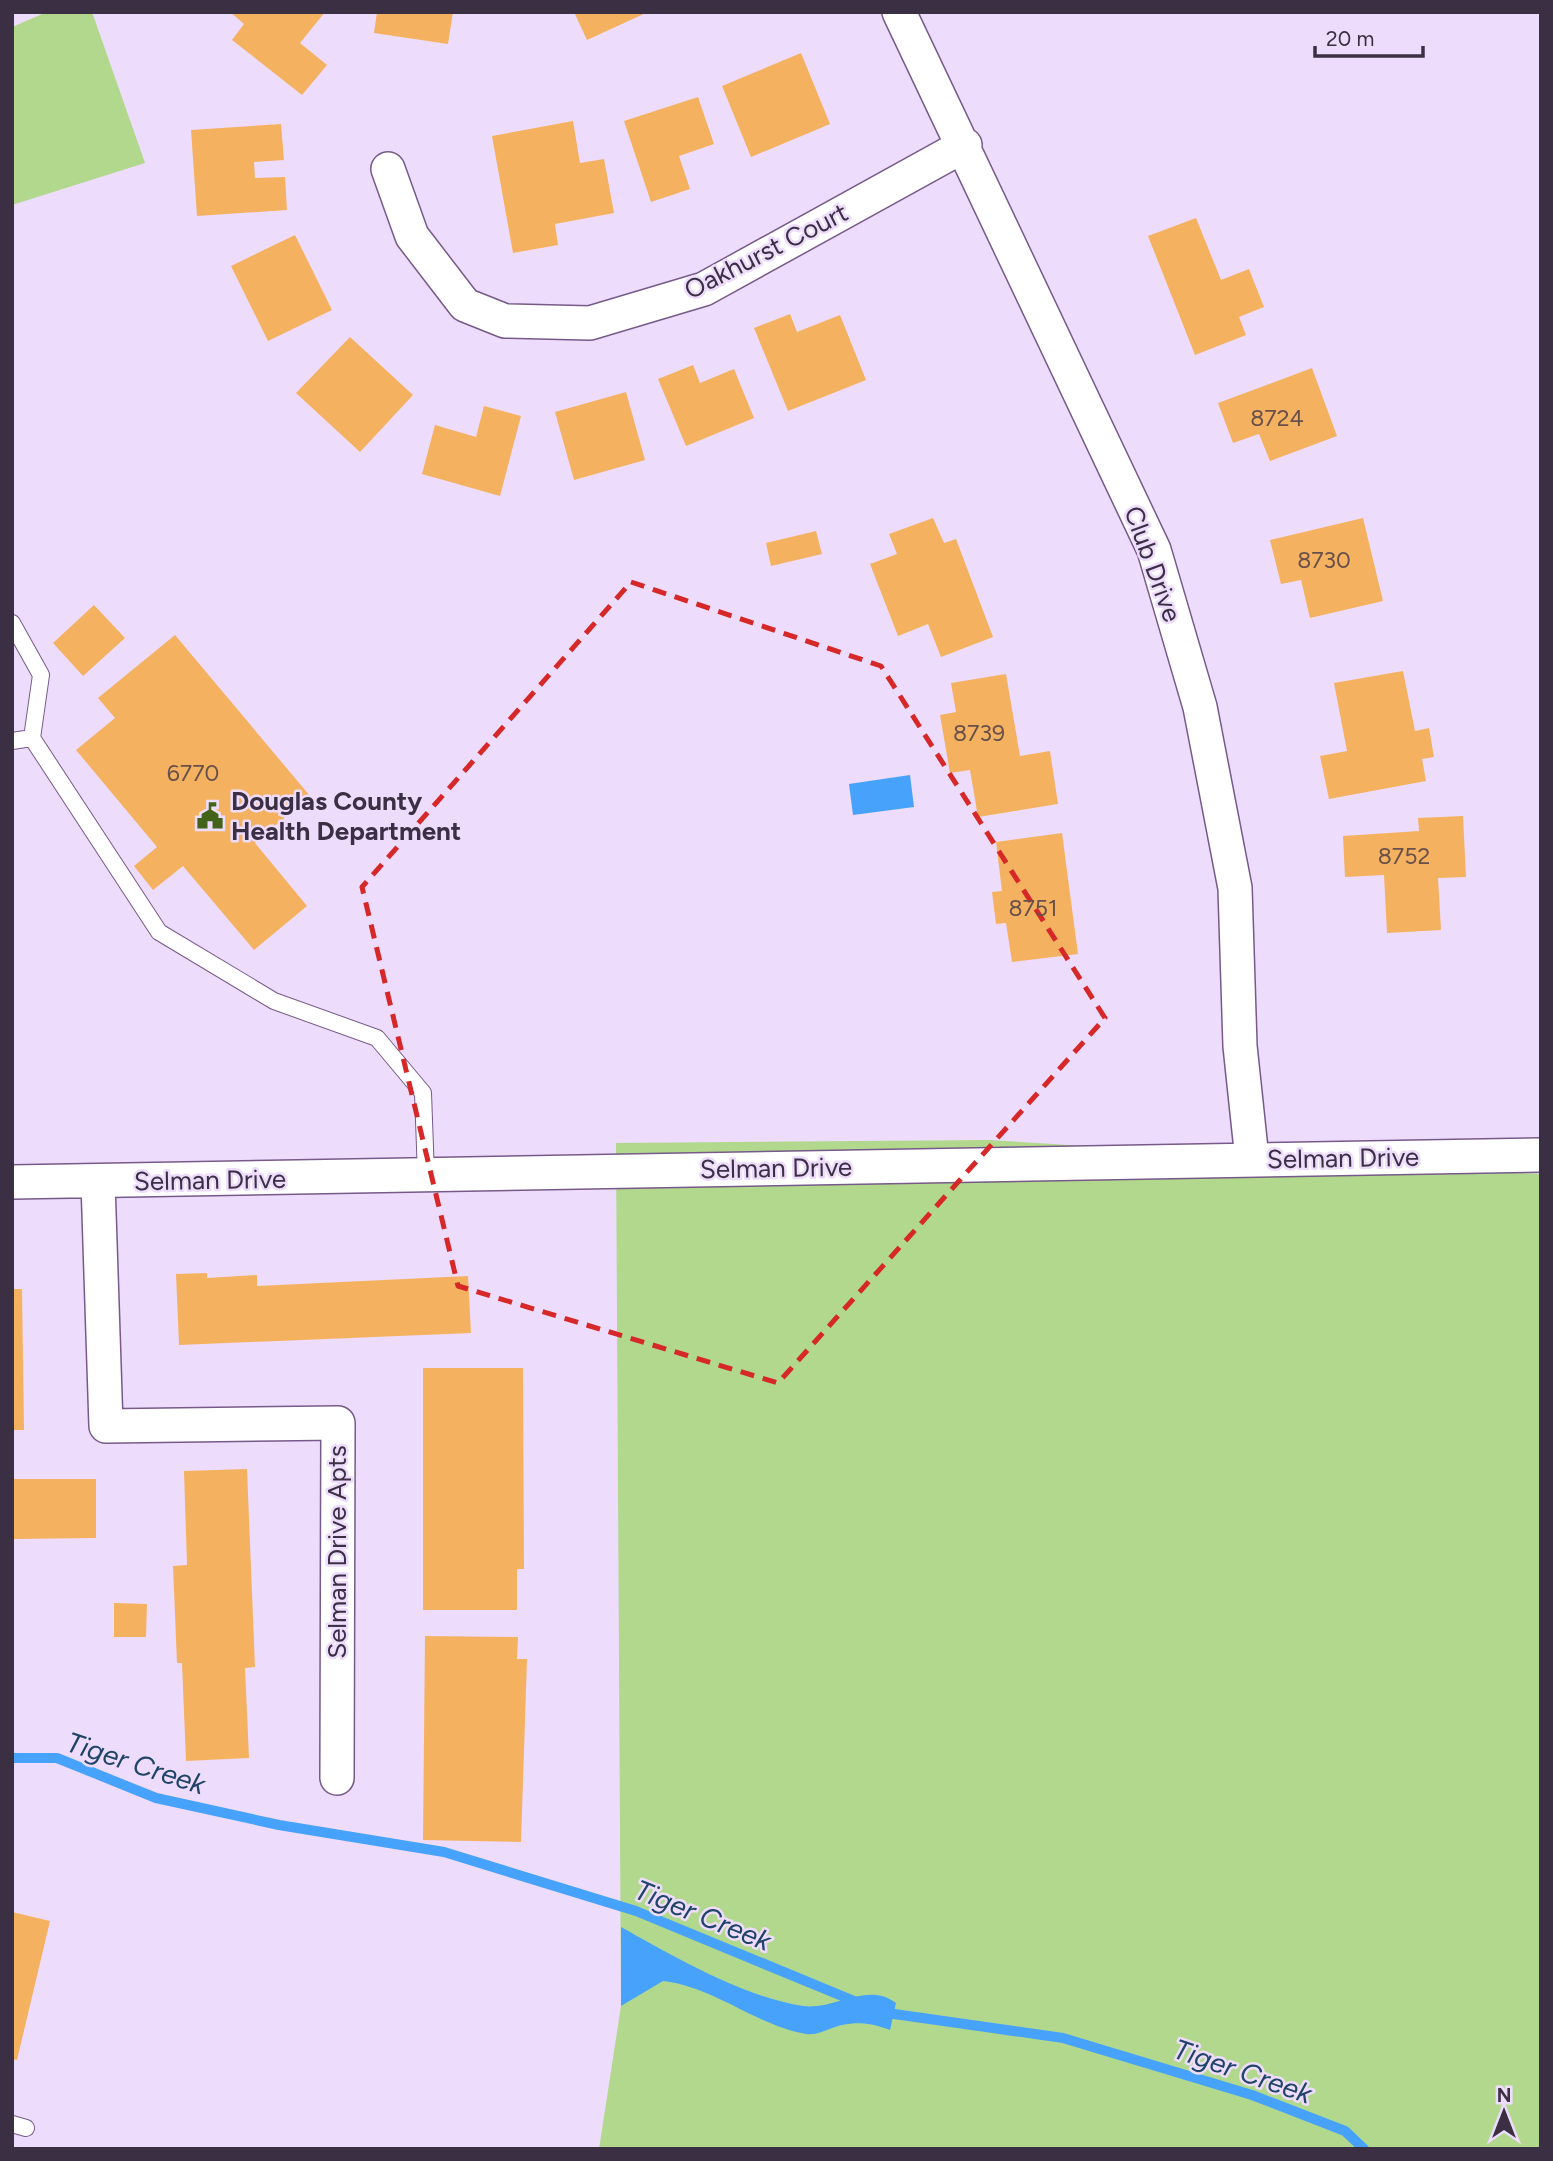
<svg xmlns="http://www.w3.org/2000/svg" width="1553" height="2161" font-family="Figtree,sans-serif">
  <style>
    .green { fill: #b1d88d }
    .water { fill: #47a2fb }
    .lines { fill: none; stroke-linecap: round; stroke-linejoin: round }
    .stream { stroke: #47a2fb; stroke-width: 10 }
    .building { fill: #f4b260 }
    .service-casing { stroke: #765a89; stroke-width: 18 }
    .minor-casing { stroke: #765a89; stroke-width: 36 }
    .service { stroke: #fff; stroke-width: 16 }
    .minor { stroke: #fff; stroke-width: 33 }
    .marked { fill: none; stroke: #d62828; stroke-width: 5; stroke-dasharray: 14 9; stroke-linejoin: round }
    .labels { text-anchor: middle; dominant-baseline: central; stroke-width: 5; stroke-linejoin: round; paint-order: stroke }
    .number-label { font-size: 23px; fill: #69504b }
    .street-label { font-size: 26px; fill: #3b2f44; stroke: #eedcfc }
    .poi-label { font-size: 26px; font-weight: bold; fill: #3b2f44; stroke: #eedcfc; text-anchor: start }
    .water-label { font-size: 28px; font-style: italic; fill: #204468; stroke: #eedcfc }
  </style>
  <rect width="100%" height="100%" fill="#eedcfc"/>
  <path class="green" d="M47,12H92L145,163L12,205V27Z
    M989,1140L1541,1174V2149H599L621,2006L616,1143Z"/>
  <path class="water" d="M910,775L914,807L853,815L849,784Z
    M621,1927C673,1956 743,1997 803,2006C835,2010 868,1981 896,2003L890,2030C874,2024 860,2021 842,2025C831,2027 818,2036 806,2034C755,2025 715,1987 663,1981L621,2006Z"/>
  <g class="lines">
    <path class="stream" d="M12,1758H57L156,1798L279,1825L444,1852L636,1911L859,2003
      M880,2012L1063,2038L1252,2095L1345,2131L1364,2149"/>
  </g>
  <path class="building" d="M230,12H325L300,43L327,65L302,95L232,40L244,24Z
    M377,12H453L448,44L374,33Z
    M574,12H648L587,40Z
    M801,53L830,124L751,157L722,86Z
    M698,97L714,144L679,156L690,189L651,202L624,121Z
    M573,121L580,163L604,159L614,213L555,224L558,245L513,253L492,136Z
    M281,124L284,160L254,162L255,178L285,177L287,210L197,216L191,130Z
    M1196,218L1221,280L1249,269L1264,307L1239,317L1246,335L1195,355L1148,236Z
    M295,235L332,310L268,341L231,266Z
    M790,314L797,332L840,315L866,380L788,411L754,328Z
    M350,337L413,395L360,452L296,393Z
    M693,365L700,383L734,369L754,418L686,446L658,379Z
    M1312,368L1337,436L1270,461L1259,434L1233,443L1218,403Z
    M626,392L645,460L574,480L555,412Z
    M484,406L521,416L500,496L422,474L435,425L476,437Z
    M933,518L944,543L956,539L993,637L941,657L928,624L898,636L870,564L897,554L889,534Z
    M1363,518L1383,601L1310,618L1301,580L1281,584L1270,540Z
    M816,531L822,554L771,566L766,543Z
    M94,605L125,638L83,676L53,643Z
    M175,635L310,796L255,843L307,906L254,950L183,866L153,890L134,866L157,847L76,750L115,718L98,698Z
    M1403,671L1415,731L1429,728L1434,757L1422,759L1426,781L1329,799L1320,756L1347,751L1334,683Z
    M1006,674L1020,756L1050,751L1058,804L978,817L970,770L950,773L940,715L956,712L951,683Z
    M1463,816L1466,877L1438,878L1441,930L1387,933L1384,875L1345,877L1343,836L1419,831L1418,818Z
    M1062,833L1078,954L1012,962L1006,923L996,924L992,892L1002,891L996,842Z
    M207,1273V1278L257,1275V1286L468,1276L471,1333L179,1345L176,1274Z
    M12,1289H22L24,1430H12Z
    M423,1368H523L524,1569H517V1610H423Z
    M247,1469L255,1667L245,1668L249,1758L186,1761L182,1663H177L173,1566L187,1565L184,1471Z
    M12,1479H96V1538L12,1539Z
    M114,1603L147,1604L146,1637H114Z
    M425,1636L518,1637L517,1659H527L521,1842L423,1840Z
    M12,1912L50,1921L17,2060L12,2059Z"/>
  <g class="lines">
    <g class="service-casing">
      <path id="service" d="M12,623L41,675L32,738L12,741
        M32,738L159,932L274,1001L377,1038L423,1093L426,1175
        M12,2124L26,2128"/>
    </g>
    <g class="minor-casing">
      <path id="minor" d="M899,12L1154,550L1200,707L1235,888L1240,1046L1252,1159
        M388,169L412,236L465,305L505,321L590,323L704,289L965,145
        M12,1182L1541,1155
        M98,1182L106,1426L338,1423L337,1778"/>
    </g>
    <use href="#service" class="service"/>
    <use href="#minor" class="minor"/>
  </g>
  <path class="marked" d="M631,582L881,666L1105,1018L778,1383L458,1286L362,887Z"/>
  <defs>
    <g id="civic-bare" transform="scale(2.1)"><path d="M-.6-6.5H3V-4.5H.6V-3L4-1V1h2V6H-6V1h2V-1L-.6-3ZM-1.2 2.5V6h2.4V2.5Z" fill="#426319" stroke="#eedcfc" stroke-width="2.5" paint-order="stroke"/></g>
  </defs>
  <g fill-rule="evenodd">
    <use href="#civic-bare" x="210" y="816"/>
  </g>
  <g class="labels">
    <g class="number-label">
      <text x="1277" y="418">8724</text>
      <text x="1324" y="560">8730</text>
      <text x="979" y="733">8739</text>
      <text x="193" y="773">6770</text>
      <text x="1404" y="856">8752</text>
      <text x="1033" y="908">8751</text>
    </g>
    <g class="street-label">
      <text transform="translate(766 251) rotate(-27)">Oakhurst Court</text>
      <text transform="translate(1153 564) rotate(70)">Club Drive</text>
      <text transform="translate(1343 1158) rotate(-1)">Selman Drive</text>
      <text transform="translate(776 1168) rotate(-1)">Selman Drive</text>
      <text transform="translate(210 1180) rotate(-1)">Selman Drive</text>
      <text transform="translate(337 1552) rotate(-90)">Selman Drive Apts</text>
    </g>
    <g class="poi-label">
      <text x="231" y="801">Douglas County<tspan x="231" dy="30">Health Department</tspan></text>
    </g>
    <g class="water-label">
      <text transform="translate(136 1763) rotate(18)">Tiger Creek</text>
      <text transform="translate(703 1915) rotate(22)">Tiger Creek</text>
      <text transform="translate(1243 2071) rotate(19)">Tiger Creek</text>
    </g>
  </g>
  <rect width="1553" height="2161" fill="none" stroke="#3b2f44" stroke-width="28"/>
  <g transform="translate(1504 2112)" stroke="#eedcfc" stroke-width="5" paint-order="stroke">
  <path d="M0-5L12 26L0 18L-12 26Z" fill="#3b2f44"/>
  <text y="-10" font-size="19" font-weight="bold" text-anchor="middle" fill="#3b2f44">N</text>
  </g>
  <path d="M1315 46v10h108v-10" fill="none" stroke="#3b2f44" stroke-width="3.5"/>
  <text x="1326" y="46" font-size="21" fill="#3b2f44" stroke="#eedcfc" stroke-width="5" paint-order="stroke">20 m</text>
</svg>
